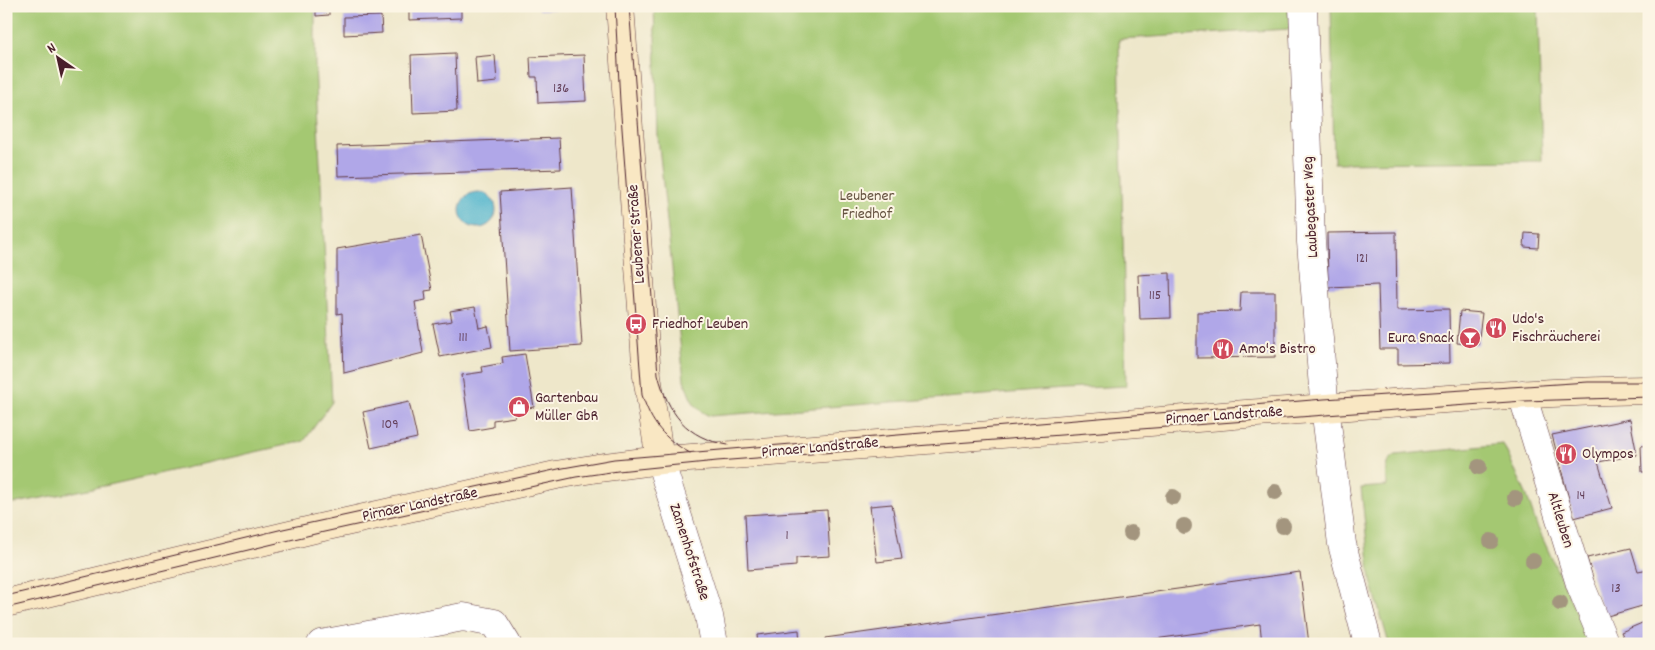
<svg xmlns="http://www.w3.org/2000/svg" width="1655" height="650" font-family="Dekko,sans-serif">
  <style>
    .green { fill: #a4c872; stroke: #77744e }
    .water { fill: #4eb3cc; stroke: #4c697c }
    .building { fill: #b0a7e8 }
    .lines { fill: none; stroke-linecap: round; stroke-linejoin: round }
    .street-casing { stroke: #633d43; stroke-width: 29 }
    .secondary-casing { stroke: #633d43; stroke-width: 29 }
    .street { stroke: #fff; stroke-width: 28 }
    .secondary { stroke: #f9e7c3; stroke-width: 28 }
    .tram { stroke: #4a1f2b; stroke-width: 1 }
    .tree { fill: #a3957e }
    .labels { text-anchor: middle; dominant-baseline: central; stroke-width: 4; stroke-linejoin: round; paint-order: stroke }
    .number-label { font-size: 14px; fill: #64415a }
    .park-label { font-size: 16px; fill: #655240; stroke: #fcf5e5 }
    .street-label { font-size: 16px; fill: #4a1f2b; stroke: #fcf5e5 }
    .poi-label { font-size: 16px; fill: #4a1f2b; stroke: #fcf5e5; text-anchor: start }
  </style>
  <rect width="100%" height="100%" fill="#fcf5e5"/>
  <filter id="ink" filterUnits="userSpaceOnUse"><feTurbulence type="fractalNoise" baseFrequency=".02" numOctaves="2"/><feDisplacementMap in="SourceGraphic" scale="10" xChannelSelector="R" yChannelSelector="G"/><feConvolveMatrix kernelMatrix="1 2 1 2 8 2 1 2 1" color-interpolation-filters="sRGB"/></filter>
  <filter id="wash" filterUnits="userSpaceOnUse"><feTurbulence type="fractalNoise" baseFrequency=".0096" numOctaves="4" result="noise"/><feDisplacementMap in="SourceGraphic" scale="20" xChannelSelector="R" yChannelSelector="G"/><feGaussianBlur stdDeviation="1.12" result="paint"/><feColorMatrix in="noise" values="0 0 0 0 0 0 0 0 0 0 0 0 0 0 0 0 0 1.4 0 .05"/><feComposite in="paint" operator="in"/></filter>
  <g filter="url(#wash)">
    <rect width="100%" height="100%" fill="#eee7ca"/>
    <path class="green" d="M6,6H315V65L332,402L304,441L109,485L6,505Z
      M654,6H1289L1290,29L1119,39L1126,386L1063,389L710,416C693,409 690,397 684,380L658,137Z
      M1331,6H1538L1542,161L1334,163Z
      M1503,444L1527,496L1537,526L1591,644H1389L1371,581L1361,488L1387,486C1387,474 1384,461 1396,455Z"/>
    <path class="water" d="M460 210a18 18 0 1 1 36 0a18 18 0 1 1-36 0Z"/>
    <g id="blocks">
      <path class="building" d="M316,6H329V15L316,16Z
        M409,6H461V18L409,20Z
        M539,6H584V8L539,10Z
        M381,16L382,33L344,35V17Z
        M455,53L457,111L413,113L411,55Z
        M495,55L497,82L477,84L475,57Z
        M584,55L586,101L538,103L537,77H531L530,57Z
        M559,138L561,169L338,176L337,146Z
        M572,187L582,346L510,351L500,192Z
        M1396,232L1397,310L1449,309L1450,363L1398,364V349H1380L1378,285L1328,287L1327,233Z
        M1525,233L1539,234L1538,248L1524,247Z
        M421,235L432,290L425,291L426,300L415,302L423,353L344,373L342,313L337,314V249Z
        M1170,273L1171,318L1140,319L1138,275Z
        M1241,292H1275V357L1197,358V312L1240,311Z
        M475,307L479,328L488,326L492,347L440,357L433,324L452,321L450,311Z
        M1460,311L1482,313L1478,345L1457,343Z
        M525,354L534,407L514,410L515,417L493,420V427L470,431L462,375L483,372L482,367L503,363L502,357Z
        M409,402L417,438L371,448L363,412Z
        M1630,419L1637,455L1598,462L1612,508L1574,518L1552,435Z
        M1649,445V472H1642L1641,446Z
        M892,504L902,559L877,562L870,506Z
        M827,510L830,556L796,558V566L748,570L745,515Z
        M1631,548L1638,571L1649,569V604L1604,617L1587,558Z
        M1300,572L1309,644H1262L1260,624L1120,644H826L825,638Z
        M1649,620V644H1627L1621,632Z
        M799,630L800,644H758L757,635Z"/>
    </g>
  </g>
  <g filter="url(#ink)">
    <use href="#blocks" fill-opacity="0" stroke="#633d43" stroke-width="1"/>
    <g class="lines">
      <g class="street-casing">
        <path id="street" d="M1303,6L1311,242L1324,399L1342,544L1368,644
          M1522,394L1580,584L1605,644
          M660,460L709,616L714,644
          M321,644L463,617L494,623L507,644"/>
      </g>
      <g class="secondary-casing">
        <path id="secondary" d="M620,6L647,376L660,460
          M6,603L319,528L556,475L598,468L660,460C855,447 1051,430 1246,414C1380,404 1514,392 1649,390"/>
      </g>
      <use href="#street" class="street"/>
      <use href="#secondary" class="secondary"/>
      <path class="tram" d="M615,6L620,102L642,395C652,424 663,438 690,453
        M629,6L658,374C668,413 686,438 728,445
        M6,596L283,529L563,468L614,459L1324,399L1588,382H1649
        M6,608L315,534L576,477L618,471L717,461L1326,415L1524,401L1649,397"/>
    </g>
    <g class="tree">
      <circle cx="1479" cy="467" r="8"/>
      <circle cx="1275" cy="492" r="8"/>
      <circle cx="1173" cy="497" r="8"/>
      <circle cx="1515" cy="498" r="8"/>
      <circle cx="1184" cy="526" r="8"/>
      <circle cx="1283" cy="526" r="8"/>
      <circle cx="1131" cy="533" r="8"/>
      <circle cx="1491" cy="541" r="8"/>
      <circle cx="1533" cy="561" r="8"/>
      <circle cx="1560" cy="603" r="8"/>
    </g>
  </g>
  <defs>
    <g id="bus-disc" transform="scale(1.125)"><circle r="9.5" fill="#d1495b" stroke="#fcf5e5"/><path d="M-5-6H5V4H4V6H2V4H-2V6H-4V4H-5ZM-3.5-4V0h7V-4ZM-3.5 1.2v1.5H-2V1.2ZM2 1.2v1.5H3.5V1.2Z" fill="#fff"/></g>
    <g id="restaurant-disc" transform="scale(1.125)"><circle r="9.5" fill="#d1495b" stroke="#fcf5e5"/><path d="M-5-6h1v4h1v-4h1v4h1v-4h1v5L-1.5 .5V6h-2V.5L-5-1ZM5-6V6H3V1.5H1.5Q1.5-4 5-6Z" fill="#fff"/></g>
    <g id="bar-disc" transform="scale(1.125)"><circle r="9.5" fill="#d1495b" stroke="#fcf5e5"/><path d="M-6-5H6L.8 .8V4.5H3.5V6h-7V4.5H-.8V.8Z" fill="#fff"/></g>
    <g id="shop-disc" transform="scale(1.125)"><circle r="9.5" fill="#d1495b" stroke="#fcf5e5"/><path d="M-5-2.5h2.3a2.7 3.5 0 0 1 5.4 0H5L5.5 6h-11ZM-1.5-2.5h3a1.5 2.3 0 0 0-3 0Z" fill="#fff"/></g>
  </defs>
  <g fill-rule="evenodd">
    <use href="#bus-disc" x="636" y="324"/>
    <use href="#restaurant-disc" x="1496" y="328"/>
    <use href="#bar-disc" x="1470" y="338"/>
    <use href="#restaurant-disc" x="1223" y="349"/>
    <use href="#shop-disc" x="519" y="407"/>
    <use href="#restaurant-disc" x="1566" y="454"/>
  </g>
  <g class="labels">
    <g class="number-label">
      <text x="561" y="89">136</text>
      <text x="1362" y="259">121</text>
      <text x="1155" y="296">115</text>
      <text x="463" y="338">111</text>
      <text x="390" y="425">109</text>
      <text x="1581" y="496">14</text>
      <text x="787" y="536">1</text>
      <text x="1616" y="589">13</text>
    </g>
    <g class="park-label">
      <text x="867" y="196">Leubener<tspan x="867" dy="18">Friedhof</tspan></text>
    </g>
    <g class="street-label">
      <text transform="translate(1311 207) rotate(-93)">Laubegaster Weg</text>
      <text transform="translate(637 234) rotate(-94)">Leubener Straße</text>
      <text transform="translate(1224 416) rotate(-4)">Pirnaer Landstraße</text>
      <text transform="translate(820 448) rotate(-5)">Pirnaer Landstraße</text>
      <text transform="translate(420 505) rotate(-12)">Pirnaer Landstraße</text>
      <text transform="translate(1560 520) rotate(73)">Altleuben</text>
      <text transform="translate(689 552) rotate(72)">Zamenhofstraße</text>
    </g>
    <g class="poi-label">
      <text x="1512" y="319">Udo's<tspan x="1512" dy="18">Fischräucherei</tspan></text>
      <text x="652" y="324">Friedhof Leuben</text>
      <text x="1454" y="338" text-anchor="end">Eura Snack</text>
      <text x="1239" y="349">Amo's Bistro</text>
      <text x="535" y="398">Gartenbau<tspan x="535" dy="18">Müller GbR</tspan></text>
      <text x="1582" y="454">Olympos</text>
    </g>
  </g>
  <rect width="1655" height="650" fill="none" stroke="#fcf5e5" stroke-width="25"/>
  <g transform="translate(58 58) rotate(326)" stroke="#fcf5e5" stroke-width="4" paint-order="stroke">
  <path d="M0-4L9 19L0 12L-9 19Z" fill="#4a1f2b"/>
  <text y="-8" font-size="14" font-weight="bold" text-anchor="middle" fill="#4a1f2b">N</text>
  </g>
</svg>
